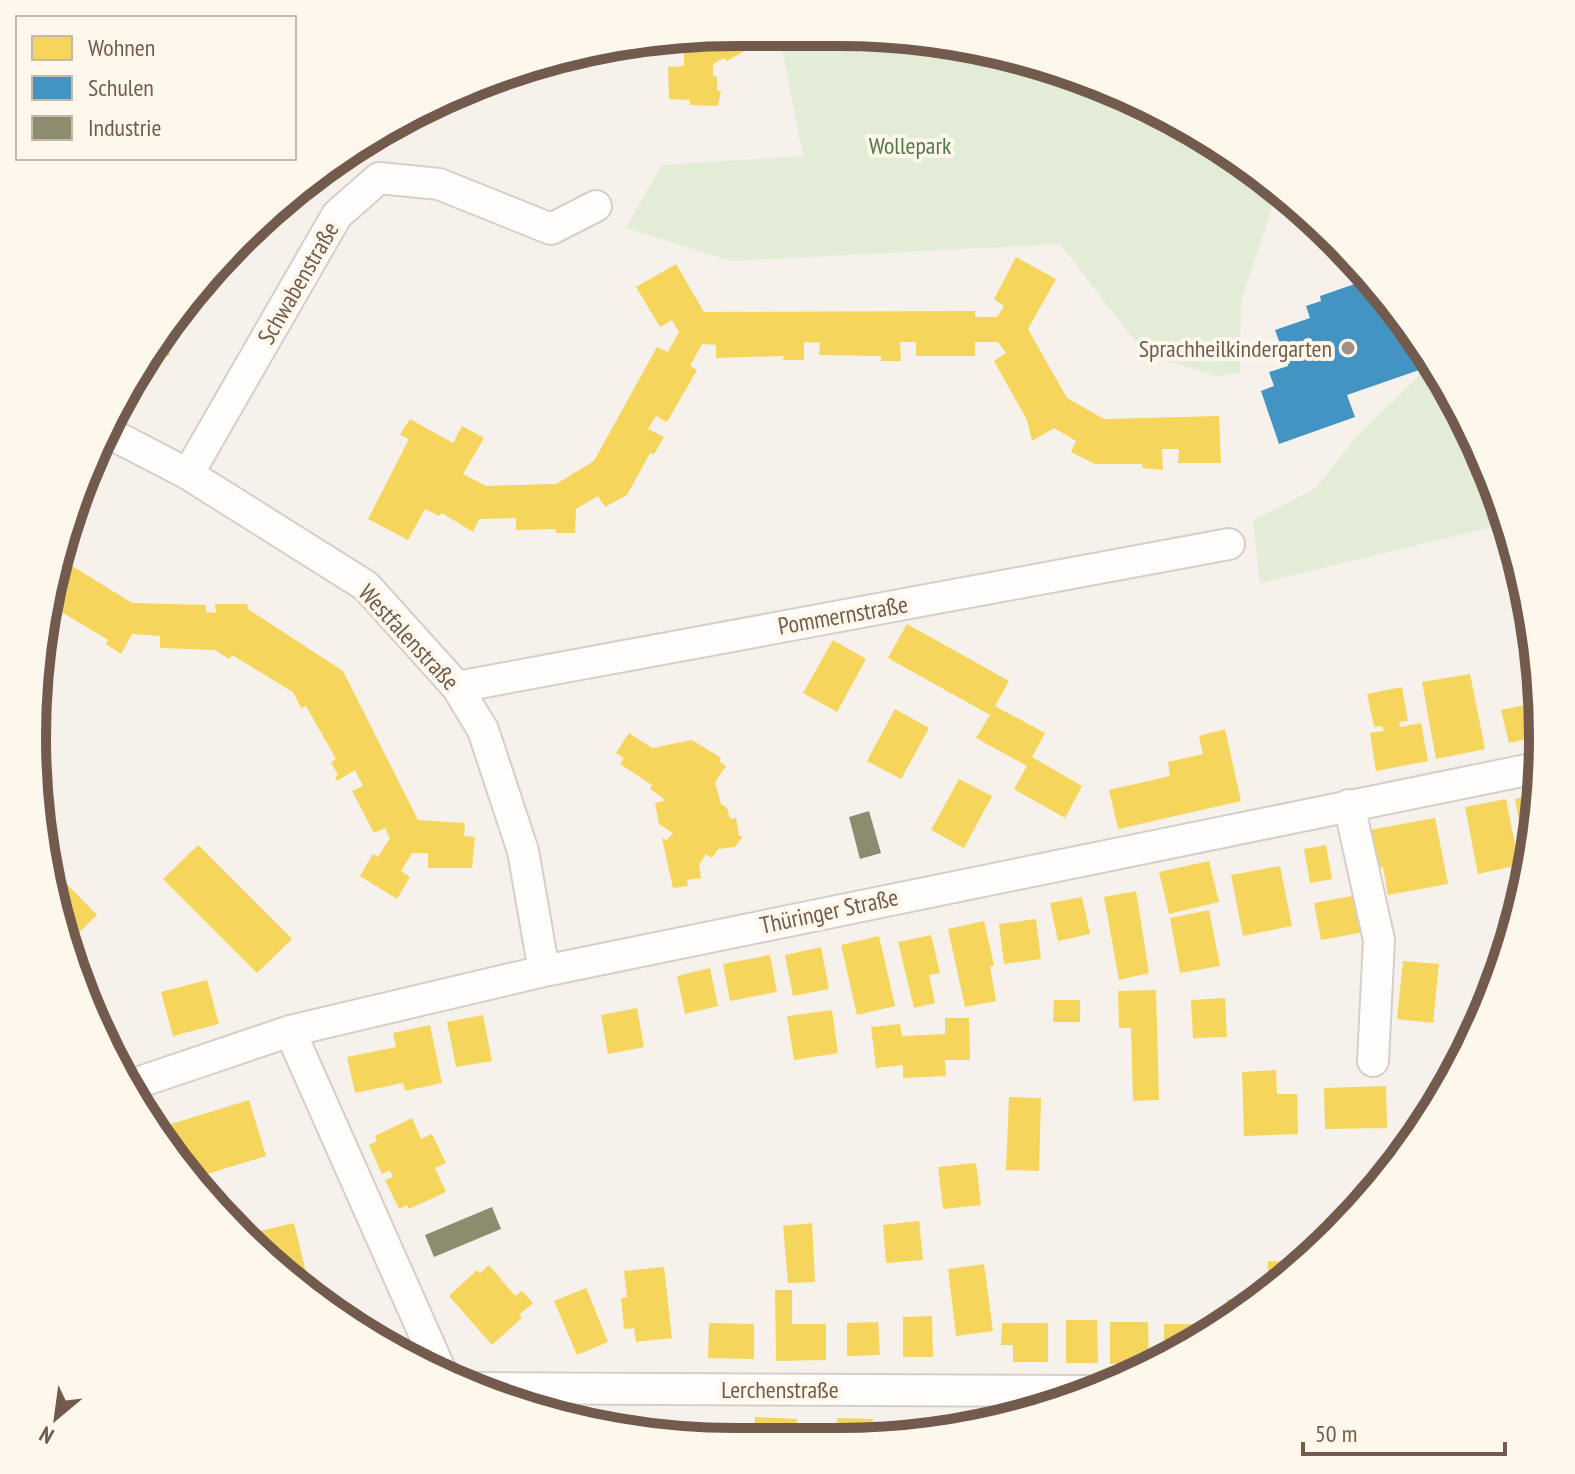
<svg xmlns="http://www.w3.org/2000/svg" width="1575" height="1474" font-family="'PT Sans Narrow',sans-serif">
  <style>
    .green { fill: #e3ecd7 }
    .homes { fill: #f6d55c }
    .schools { fill: #4393c3 }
    .industry { fill: #8c8c6e }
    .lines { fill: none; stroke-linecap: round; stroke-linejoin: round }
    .minor-casing { stroke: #d5cfc9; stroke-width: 34 }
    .minor { stroke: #fefdfc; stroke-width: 30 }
    .poi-dot { fill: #a09084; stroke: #fef7ec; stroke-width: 3 }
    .labels { text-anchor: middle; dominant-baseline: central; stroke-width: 8; stroke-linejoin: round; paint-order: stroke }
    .park-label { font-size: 24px; fill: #547746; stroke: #fef7ec }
    .street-label { font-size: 24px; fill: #725b4d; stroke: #fef7ec }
    .poi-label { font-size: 24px; fill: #725b4d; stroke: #fef7ec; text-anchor: end }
    .rim { fill: none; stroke: #725b4d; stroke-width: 10 }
  </style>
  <rect width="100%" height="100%" fill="#f6f2eb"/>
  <path class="green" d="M885,34L1021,56L1150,105L1267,177L1279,188L1241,301L1240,373L1215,376L1145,354L1060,244L731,261L626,228L662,165L803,156L780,38Z
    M1433,362L1448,384L1509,523L1260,583L1253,521L1316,488L1356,437Z"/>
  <path class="homes" d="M751,39L755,45L727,61L724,58L713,64V76L717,77V91H721L718,106L690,105V100L669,99L668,67L684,66V51L672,45L668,53L657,47L653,55L631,44Z
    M421,107L425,108L422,122H397Z
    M1016,257L1056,279L1028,329L1067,398L1104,419L1219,416L1221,463H1178L1179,449H1162L1163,470L1142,468L1143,464H1095L1071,452L1076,441L1054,428L1032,441L1027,420L994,361L1006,353L998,342H975V356H916V342H900L901,361H881V356L819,355L820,343L804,342V360H783L784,356L716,358V345L702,344L690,366L697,370L667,422L656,416L648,429L664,437L654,454L650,453L627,495L605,507L598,496L576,509L575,533H556V529L516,530V518L479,519L473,532L442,513L439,516L425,509L408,540L368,519L409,439L400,435L410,419L453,443L462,426L484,438L463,474L486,486L556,484L594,461L657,347L668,352L679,332L672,320L660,327L636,287L676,264L704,312L975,311V317H997L1004,306L994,299Z
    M196,287L205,300L174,319Z
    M167,328L170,356H147L155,345Z
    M56,556L132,603L206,605V612L216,613L215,604H247L248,609L343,671L418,820L465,823L464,836L475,837L472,868H428V853H412L401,871L410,877L397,899L360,876L373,854L378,857L390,838L385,828L374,833L352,791L363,786L355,770L337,781L335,777L338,775L331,762L336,759L306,706L301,708L293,692L232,655L229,659L215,650L160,648V636L132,634L121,654L106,644L108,640L55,608L62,596L50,589Z
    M907,624L1009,681L995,706L1045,733L1032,757L1082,786L1065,818L1014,789L1027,766L976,738L990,715L888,658Z
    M833,640L866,659L837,712L803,693Z
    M1470,674L1485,749L1436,759L1422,682Z
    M1402,687L1408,721L1399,722L1400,727L1421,723L1428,761L1376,771L1370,733L1384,731L1382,726L1374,727L1367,694Z
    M1539,702L1540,736L1509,743L1501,710Z
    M895,709L929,728L901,779L867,761Z
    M1225,729L1241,801L1118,829L1109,790L1170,776L1168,762L1203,754L1199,736Z
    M629,733L652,748L692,740L721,758L719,761L726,766L715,782L721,804L727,808L730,819L736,818L739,836H743L735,847L718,849L712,858L706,854L699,865L701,878L687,880L688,886L673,888L662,838L667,840L673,833L659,824L655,803L664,801L663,798L650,789L652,785L620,764L624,758L616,753Z
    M959,779L992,796L964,848L931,830Z
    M1540,794L1530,852L1525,853L1515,799Z
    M1506,799L1519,865L1478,874L1465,807Z
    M1435,818L1448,884L1388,895L1383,867L1371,869L1364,831Z
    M198,845L292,939L257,973L163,879Z
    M1326,845L1332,879L1310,883L1304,849Z
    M1209,861L1219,902L1169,914L1159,872Z
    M1280,866L1292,926L1243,936L1231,875Z
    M56,873L97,915L66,945L50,879Z
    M1136,891L1149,973L1119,980L1104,897Z
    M1357,895L1364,932L1321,940L1314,903Z
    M1082,897L1090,934L1058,941L1050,903Z
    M1209,910L1220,966L1180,973L1170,918Z
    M1036,919L1041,959L1004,964L999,924Z
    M984,921L994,965L990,967L996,1001L965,1007L948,929Z
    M931,935L940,973L929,975L935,1003L914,1008L898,942Z
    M879,936L895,1006L857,1015L841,945Z
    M821,947L829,989L793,996L785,955Z
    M770,955L777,992L730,1001L723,964Z
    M1403,961L1439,964L1433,1023L1397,1019Z
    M710,968L718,1006L685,1014L677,976Z
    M207,980L219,1024L173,1036L161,992Z
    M1156,990L1159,1100L1133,1101L1131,1028H1119L1118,991Z
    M1225,998L1227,1037L1193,1038L1191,1000Z
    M1054,1000H1080V1022H1053Z
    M637,1008L644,1047L608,1054L601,1015Z
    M832,1010L838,1053L794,1060L787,1016Z
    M483,1015L492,1061L456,1067L447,1022Z
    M945,1018H969L970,1060H945L946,1076L903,1078V1065L876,1068L871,1027L900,1024L902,1036L945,1034Z
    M430,1025L442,1083L405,1091L403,1083L355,1093L347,1057L396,1047L393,1033Z
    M1276,1070L1277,1094H1297L1298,1134L1244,1136L1242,1072Z
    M1386,1086L1387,1128L1325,1129L1324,1088Z
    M1009,1097L1041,1098L1039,1171L1006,1170Z
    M249,1100L266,1156L191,1179L155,1129Z
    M412,1118L421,1139L432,1134L446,1163L435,1168L446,1192L409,1209L407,1205L399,1209L385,1180L393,1177L390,1170L382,1174L369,1145L377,1141L375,1136Z
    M976,1163L981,1205L943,1209L938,1167Z
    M919,1221L923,1260L886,1263L883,1225Z
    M294,1223L308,1281L299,1283L244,1235Z
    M812,1223L815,1282L788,1283L783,1226Z
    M1268,1261L1305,1262V1265L1267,1293Z
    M984,1264L993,1331L956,1336L948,1269Z
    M489,1265L515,1296L522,1291L533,1303L519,1315L522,1318L492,1345L449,1296L477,1270L480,1273Z
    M664,1267L672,1338L636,1342L634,1328L624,1329L621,1298L627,1297L624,1271Z
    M586,1288L608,1342L577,1355L554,1301Z
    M775,1290H792V1324H826V1360L776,1361Z
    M1227,1299H1253V1303L1227,1322Z
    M932,1316L933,1357H903V1317Z
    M1066,1320H1097L1098,1363H1066Z
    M878,1322L880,1355L847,1356V1323Z
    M1110,1322H1148L1149,1363L1110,1364Z
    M709,1323L754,1324V1359L708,1358Z
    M1002,1323H1048V1362H1013V1345H1001Z
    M1164,1324H1214V1330L1191,1347L1164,1360Z
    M755,1417L797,1419L796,1440L755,1441Z
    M837,1418L873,1419L872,1438L836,1439Z
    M900,1420L949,1422L948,1432L899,1437Z
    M633,1428L670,1429V1435L633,1432Z"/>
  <path class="schools" d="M1372,278L1408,328L1422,369L1347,395L1355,417L1279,444L1261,391L1274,386L1269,372L1288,366L1275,330L1310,318L1306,306L1321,301L1320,296Z"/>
  <path class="industry" d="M869,811L881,853L860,859L849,817Z
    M492,1207L501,1229L434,1257L425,1235Z"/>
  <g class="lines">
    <g class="minor-casing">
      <path id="minor" d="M107,432L188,474L366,586L457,687L483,730L523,851L544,971
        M188,474L337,215L379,178L439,184L551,229L596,206
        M457,687L1229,544
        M1349,805L1379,940L1373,1061
        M290,1031L443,1376
        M125,1087L290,1031L544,971L1541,767
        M467,1388L1094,1391"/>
    </g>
    <use href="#minor" class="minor"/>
  </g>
  <circle class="poi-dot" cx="1348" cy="348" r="8"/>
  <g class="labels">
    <g class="park-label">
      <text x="910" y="145">Wollepark</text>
    </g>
    <g class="street-label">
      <text transform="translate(298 283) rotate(-60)">Schwabenstraße</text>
      <text transform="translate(843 615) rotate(-10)">Pommernstraße</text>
      <text transform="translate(409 637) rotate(47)">Westfalenstraße</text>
      <text transform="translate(829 911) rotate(-12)">Thüringer Straße</text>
      <text x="780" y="1389">Lerchenstraße</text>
    </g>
    <g class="poi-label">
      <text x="1332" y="348">Sprachheilkindergarten</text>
    </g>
  </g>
  <path d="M0 0H1575V1474H0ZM737 46H838A691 691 0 0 1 1529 737V737A691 691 0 0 1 838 1428H737A691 691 0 0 1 46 737V737A691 691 0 0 1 737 46Z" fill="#fef7ec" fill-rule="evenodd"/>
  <path class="rim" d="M737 46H838A691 691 0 0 1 1529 737V737A691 691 0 0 1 838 1428H737A691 691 0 0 1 46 737V737A691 691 0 0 1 737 46Z"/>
  <rect x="16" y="16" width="280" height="144" fill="#fef7ec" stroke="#c6b9ac" stroke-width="2"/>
  <rect x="32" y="36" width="40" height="24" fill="#f6d55c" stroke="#c6b9ac" stroke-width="2"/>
  <text x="88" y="56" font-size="24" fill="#725b4d">Wohnen</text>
  <rect x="32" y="76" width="40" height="24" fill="#4393c3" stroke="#c6b9ac" stroke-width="2"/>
  <text x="88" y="96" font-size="24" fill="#725b4d">Schulen</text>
  <rect x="32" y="116" width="40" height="24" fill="#8c8c6e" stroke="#c6b9ac" stroke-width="2"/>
  <text x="88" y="136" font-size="24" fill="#725b4d">Industrie</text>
  <g transform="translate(56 1418) rotate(209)" stroke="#fef7ec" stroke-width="6" paint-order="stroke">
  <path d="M0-6L14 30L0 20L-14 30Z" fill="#725b4d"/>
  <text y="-12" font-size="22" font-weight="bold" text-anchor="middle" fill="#725b4d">N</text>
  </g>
  <path d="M1303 1442v12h202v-12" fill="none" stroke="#725b4d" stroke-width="4"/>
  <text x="1315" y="1442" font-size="24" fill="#725b4d" stroke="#fef7ec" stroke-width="6" paint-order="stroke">50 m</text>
</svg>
